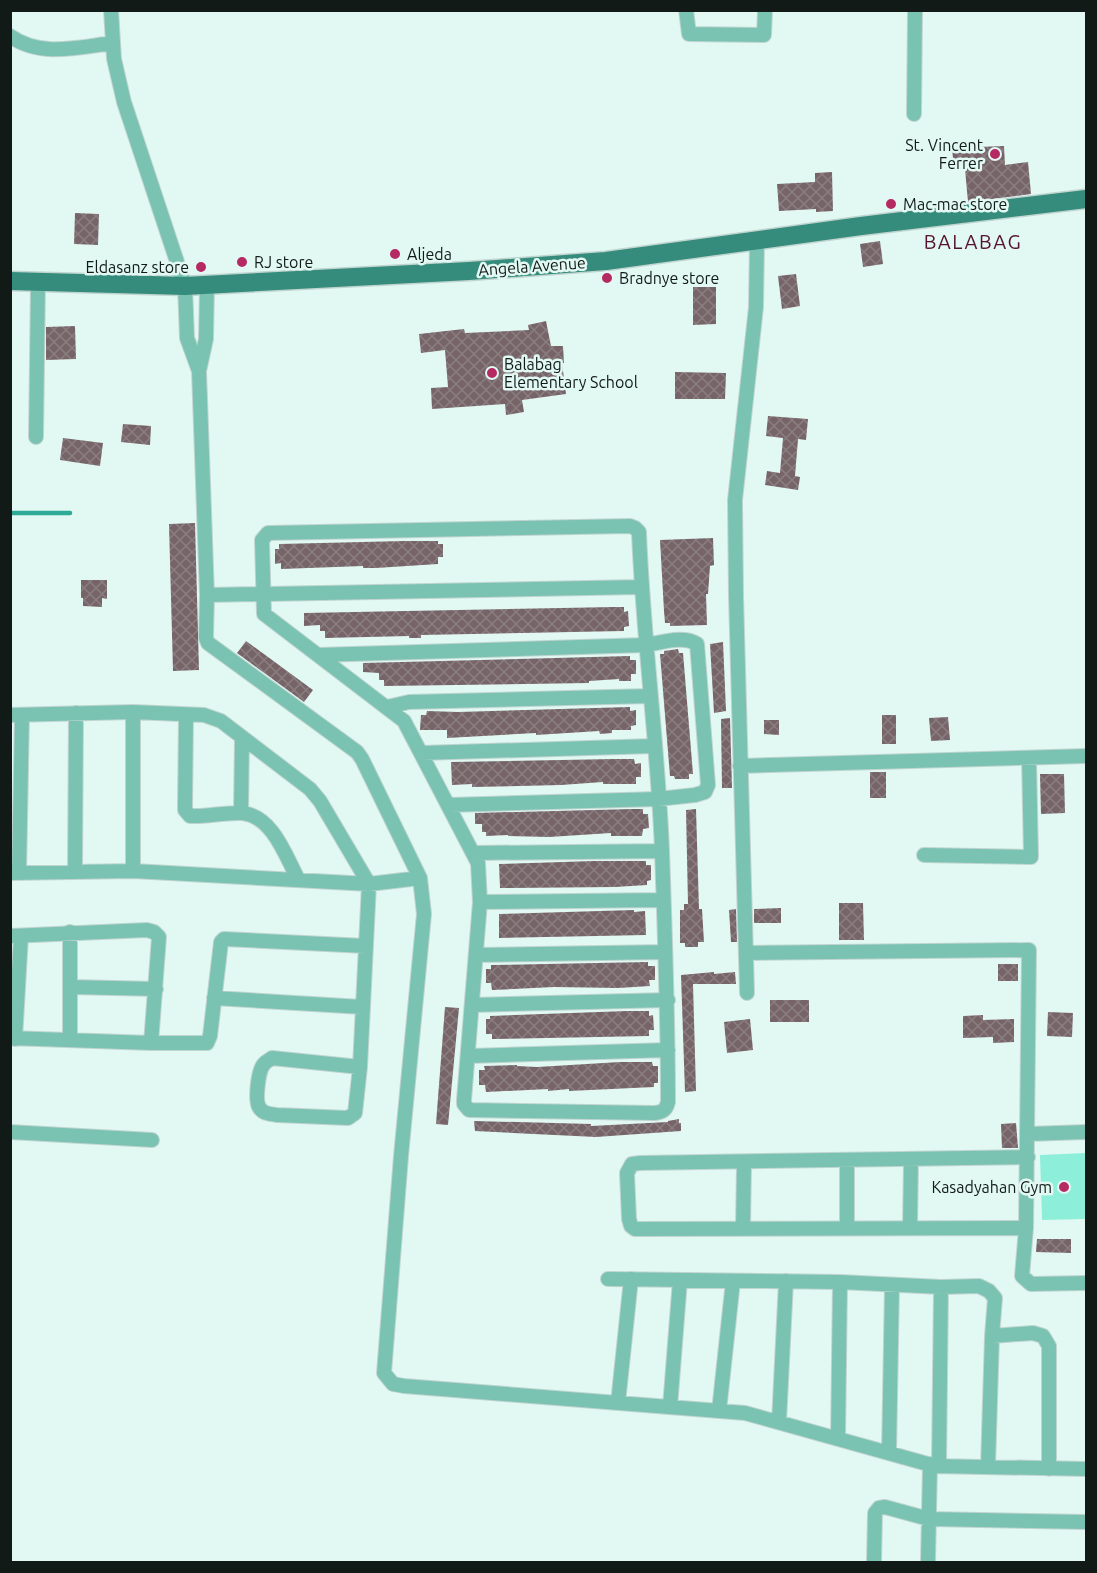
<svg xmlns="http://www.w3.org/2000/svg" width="1097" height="1573" font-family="Ubuntu,sans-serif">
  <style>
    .garden { fill: #8defda }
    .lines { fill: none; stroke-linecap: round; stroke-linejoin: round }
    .stream { stroke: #2eab96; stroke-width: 4.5 }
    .building { fill: url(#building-cross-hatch) }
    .minor-casing { stroke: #c1d5d0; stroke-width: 16 }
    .major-casing { stroke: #c1d5d0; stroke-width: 21 }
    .minor { stroke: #7ac2b2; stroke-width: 14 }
    .major { stroke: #358c7c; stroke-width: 18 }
    .poi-dot { fill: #b62a63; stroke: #e2f9f3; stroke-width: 2 }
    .labels { text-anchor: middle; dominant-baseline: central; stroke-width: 5; stroke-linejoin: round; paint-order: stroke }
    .poi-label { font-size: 16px; fill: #121a18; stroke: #e2f9f3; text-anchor: start }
    .street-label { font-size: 16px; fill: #121a18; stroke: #e2f9f3 }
    .quarter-label { font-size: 20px; letter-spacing: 1.5px; fill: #56132d; stroke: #e2f9f3 }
  </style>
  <defs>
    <pattern id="building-cross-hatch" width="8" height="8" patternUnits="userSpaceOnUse" patternTransform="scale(1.5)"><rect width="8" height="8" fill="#776469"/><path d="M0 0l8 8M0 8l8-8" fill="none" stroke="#8a7e81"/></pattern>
  </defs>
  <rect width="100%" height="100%" fill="#e2f9f3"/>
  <path class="garden" d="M1086,1153V1219L1042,1220L1040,1155Z"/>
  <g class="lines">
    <path class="stream" d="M10,513H70"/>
  </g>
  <path class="building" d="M1004,146L1005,165L1028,162L1031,194L968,202L965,169H954L952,148Z
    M832,172L833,211L816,212V209L779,211L777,184L815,182V173Z
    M75,213L99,214L98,245L74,244Z
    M880,241L883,264L863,267L860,244Z
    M796,274L800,306L782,309L778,276Z
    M693,287H716V324L693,325Z
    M546,321L551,346H563L564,363H562L566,394L522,400L524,412L506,415L505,404L432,409L431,388L448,387L445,350L421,353L419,334L464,329L465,333L529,330L528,325Z
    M75,326L76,359L46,360V327Z
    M675,372L726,373L725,399H675Z
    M768,416L808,419L806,440L798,439L795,476L800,477L798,490L765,485L767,471L780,473L783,438L766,436Z
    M123,424L151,426L150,445L121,442Z
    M63,438L103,443L100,466L60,460Z
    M195,523L199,670L173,671L169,524Z
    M713,538L714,565L710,566L708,594H706L707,625L670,626V623H665L664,611L660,540Z
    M405,541H438V544H443V557H438V564L376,568H363V566L281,569V563L275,564V549H279V544Z
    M81,580H107V599L102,598V607L83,606V598H81Z
    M614,607H624V612L628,611L629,626L624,627V631L421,635V638H409V636L325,638V631H320V625L304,626V613Z
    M246,641L313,690L304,702L237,653Z
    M723,642L726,711L714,713L710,644Z
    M678,649L679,653H683L693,774H689V779H675L674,776H670L660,654H664V651Z
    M630,656V660H636V674H631V681H619V679L589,681V683L384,686V680H379V673L363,672V663Z
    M630,707V711L636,710V725L631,726V730H612V733L600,734L599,731L536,735V733L447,738V730H420L421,715H426L427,711L458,712Z
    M882,715H896V744H882Z
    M948,717L950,740L931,741L929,718Z
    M730,718L732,788H722L721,719Z
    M764,720H779V735L764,734Z
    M614,759H634L635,764L641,763V777H636V784H603V782L561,785L472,787V784L452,785L451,762Z
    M870,772H886V798H870Z
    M1040,774H1064L1065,813L1041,814Z
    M633,809H643V814H648L649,828L643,829L642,836H611V833L549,837L508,836V835L486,836V832H482V824H475V813Z
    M696,809L699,909H702L704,942H698V947H685V943H680V910H684V904H688L686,810Z
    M594,861H646V865H651V880L647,881V885L615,887L500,888L499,864Z
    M839,903H863L864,940H839Z
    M781,908V923H754V909Z
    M736,909L737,942H731L729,910Z
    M634,910V912L645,911L646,935L499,938V914Z
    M648,962V966H655V980H649L650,986L618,988L554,987L492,990L491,983H486V969H491V965Z
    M998,964H1018V981H998Z
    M714,972V974L735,972L736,984H693L696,1091L685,1092L681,975Z
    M770,1000H809V1022H770Z
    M445,1007L459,1008L448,1125L436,1124Z
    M627,1011H649V1016L653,1015L654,1030H649V1036L492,1039V1034H486V1019H490V1016Z
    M1048,1012L1073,1013L1072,1037L1047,1036Z
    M983,1015V1020L1014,1019V1042L993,1043V1037L963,1038V1016Z
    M750,1019L753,1050L727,1053L724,1022Z
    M620,1062H652L653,1066H658V1083H654V1087L569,1091V1089L548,1091V1089L486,1092L485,1085H479V1070H485L484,1066L517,1065V1066L537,1067Z
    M679,1119V1123H681V1131L596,1137L475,1131L474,1121L591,1124V1126L668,1122V1121Z
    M1016,1123L1018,1148H1002L1001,1124Z
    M1037,1239H1071V1253L1036,1252Z"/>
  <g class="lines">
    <g class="minor-casing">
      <path id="minor" d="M111,10L114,59L124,102L185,286L187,338L199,371L206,339L207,285
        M686,10L689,34L764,35L765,10
        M10,36C41,58 79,47 113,43
        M914,114L915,10
        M199,371L207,595L206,638L208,643L357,752L362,759L420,878L424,914L401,1156L384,1373L393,1384L404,1386L745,1413L935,1466L1086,1469
        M36,437L38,282
        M630,526L635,528L639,532C643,639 658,745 662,851C665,935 668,1019 668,1102C666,1110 663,1112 655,1113L469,1110L464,1104V1100L480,902L478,863L404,721L264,614L262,540L268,533Z
        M207,595L641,587
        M318,655L646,645C661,643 683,635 697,644L708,785L705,792L695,795L658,799L448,805
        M387,707L409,702L650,696
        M133,712V871
        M10,715L133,712L204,715L221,721L310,789L320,801L369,884L360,1067L355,1113L348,1118L277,1115C270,1114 263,1114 259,1107C255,1100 258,1070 264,1064C266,1061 270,1060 272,1058L360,1067
        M186,715L185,810L190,816C207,817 225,812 242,813C273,816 286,857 298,879
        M421,753L654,746
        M740,766L1086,756
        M241,813L242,738
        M473,853L662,851
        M924,855L1031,857L1029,758
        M75,871L76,713
        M10,873L133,871L369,884L420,878
        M19,873L22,715
        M480,902L662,900
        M10,936L147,930L154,932L159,937L151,1043
        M746,953L1029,950L1026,1228L1022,1276L1031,1284L1086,1283
        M477,955L665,952
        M71,987L156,989
        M747,993L736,596L735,500L756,307L757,240
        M214,998L362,1007
        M473,1005L668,1000
        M10,1038L151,1043H207L210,1036L221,942L224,939L365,946
        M15,1039L21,936
        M70,1040V932
        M469,1056L668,1050
        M10,1132L152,1140
        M1028,1134L1086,1132
        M743,1228L744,1163
        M847,1228V1161
        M910,1228L911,1160
        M1026,1228L635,1229L631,1226L629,1219L627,1173L632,1164L640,1163L1028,1157
        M608,1279L840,1282L941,1287L979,1286L989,1291L995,1298L992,1336L988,1467
        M992,1336L1033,1333L1043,1336L1049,1346V1469
        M618,1403L631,1279
        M670,1407L680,1280
        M719,1411L733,1281
        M779,1422L786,1281
        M838,1439L840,1282
        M889,1453L892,1285
        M939,1466L941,1287
        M874,1562L875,1513L879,1508L885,1507L929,1519L1086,1522
        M928,1562L930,1464"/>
    </g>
    <g class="major-casing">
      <path id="major" d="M10,281L185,286L469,271L606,261L861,226L1086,199"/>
    </g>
    <use href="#minor" class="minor"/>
    <use href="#major" class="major"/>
  </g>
  <g class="poi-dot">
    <circle cx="995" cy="154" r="6"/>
    <circle cx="891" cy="204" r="6"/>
    <circle cx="395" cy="254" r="6"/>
    <circle cx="242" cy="262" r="6"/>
    <circle cx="201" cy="267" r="6"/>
    <circle cx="607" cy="278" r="6"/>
    <circle cx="492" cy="373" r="6"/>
    <circle cx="1064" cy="1187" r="6"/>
  </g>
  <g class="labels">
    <g class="poi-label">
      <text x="983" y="145" text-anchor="end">St. Vincent<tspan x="983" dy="18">Ferrer</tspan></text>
      <text x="903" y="204">Mac-mac store</text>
      <text x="407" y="254">Aljeda</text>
      <text x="254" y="262">RJ store</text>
      <text x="189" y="267" text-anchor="end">Eldasanz store</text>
      <text x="619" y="278">Bradnye store</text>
      <text x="504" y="364">Balabag<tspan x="504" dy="18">Elementary School</tspan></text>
      <text x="1052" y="1187" text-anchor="end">Kasadyahan Gym</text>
    </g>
    <g class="street-label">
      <text transform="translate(532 266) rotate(-4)">Angela Avenue</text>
    </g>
    <g class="quarter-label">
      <text x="973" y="241">BALABAG</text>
    </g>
  </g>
  <rect width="1097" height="1573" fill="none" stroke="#121a18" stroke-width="24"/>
</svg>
